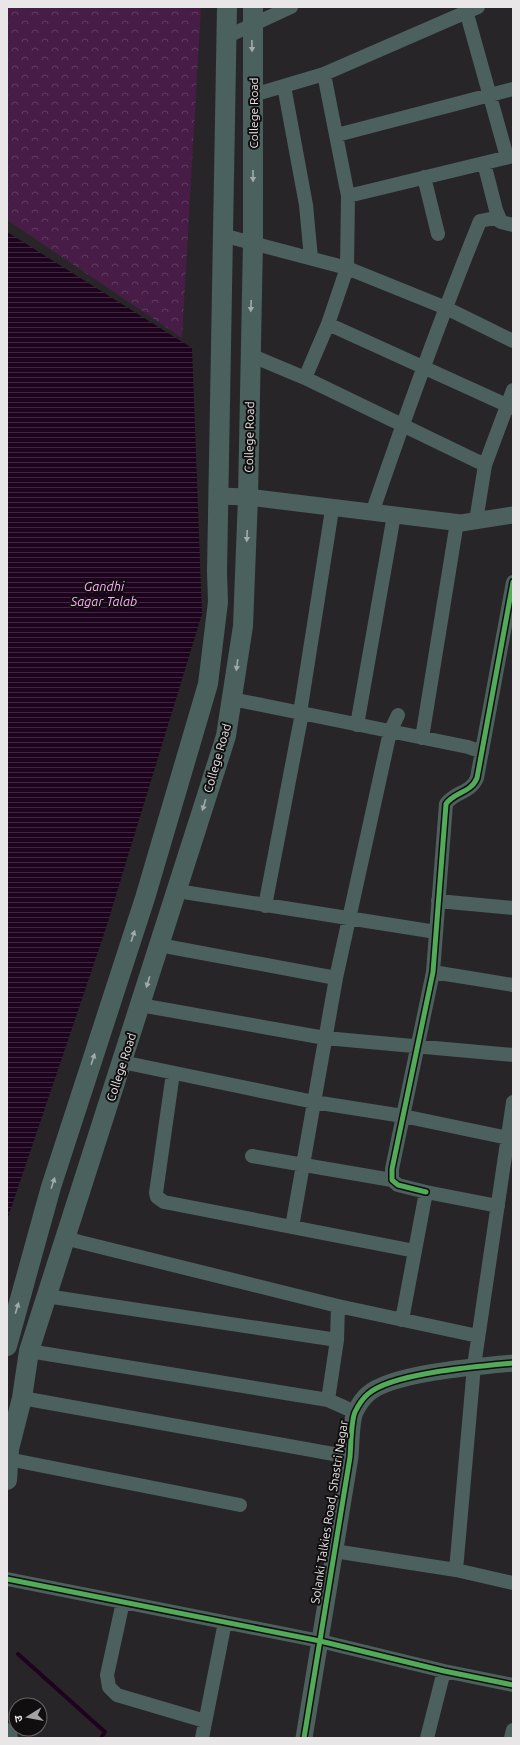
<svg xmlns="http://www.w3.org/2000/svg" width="520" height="1745" font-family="Ubuntu,'Noto Sans Devanagari',sans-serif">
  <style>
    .park { fill: url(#park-crowns) }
    .water { fill: url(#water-rules) }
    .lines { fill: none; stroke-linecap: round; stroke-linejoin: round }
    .stream { stroke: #1d031d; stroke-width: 4 }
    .minor { stroke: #4c605d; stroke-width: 14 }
    .tertiary { stroke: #4c605d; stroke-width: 17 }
    .secondary { stroke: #4b615e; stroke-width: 20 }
    .cycleway-casing { stroke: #100e0f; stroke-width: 8 }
    .cycleway { stroke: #51ab58; stroke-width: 5 }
    .oneway { fill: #a2aaaa }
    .labels { text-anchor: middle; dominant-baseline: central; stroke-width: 4; stroke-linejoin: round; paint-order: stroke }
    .street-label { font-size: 12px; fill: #e9e6e8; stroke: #100e0f }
    .water-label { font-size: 13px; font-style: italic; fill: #fcacf8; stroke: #100e0f }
  </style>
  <defs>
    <pattern id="park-crowns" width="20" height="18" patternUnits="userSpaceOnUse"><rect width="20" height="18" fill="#471c46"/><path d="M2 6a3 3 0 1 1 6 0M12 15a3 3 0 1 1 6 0" fill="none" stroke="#623d61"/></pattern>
    <pattern id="water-rules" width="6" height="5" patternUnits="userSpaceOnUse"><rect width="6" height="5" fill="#1d031d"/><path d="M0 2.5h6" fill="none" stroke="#3e283e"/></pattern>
  </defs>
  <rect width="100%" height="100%" fill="#272527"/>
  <path class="park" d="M7,7H201L182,338L7,220Z"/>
  <path class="water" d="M7,232L192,348L202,614L105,931L7,1220Z"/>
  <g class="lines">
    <path class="stream" d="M18,1654L105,1732L101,1738"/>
    <path class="minor" d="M465,7L507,157
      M226,37L291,7
      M284,86L306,205L311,258
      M253,95L324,74L478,7
      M337,135L513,89
      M484,163L496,210L501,222L513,225
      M424,177L438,234
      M348,196L513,156
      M222,235L347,268L446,308L513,341
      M328,324L513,408
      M250,355L305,378L485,465
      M305,378L328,324L347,268L348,196L324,74
      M372,513C406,414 441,317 480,221L495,218L501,222
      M476,521L485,465L513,390
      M232,699L468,747L482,752
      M357,725L394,515
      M422,738L457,522
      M177,891L436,932
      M438,901L513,908
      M265,906L302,713H300L331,516
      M159,945L336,978
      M433,972L513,985
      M140,1005L325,1038L513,1055
      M122,1062L314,1102L403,1116L513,1139
      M173,1073L156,1193L157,1197L164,1202L415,1251
      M252,1156L392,1180
      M426,1192L398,1185L392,1180V1169L433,972L446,804C454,792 471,793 477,778L513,582
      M292,1227L336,978L390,732L398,715
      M64,1238L338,1306L337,1340L328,1400
      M46,1296L337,1340
      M338,1306L478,1336
      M402,1320L426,1192L498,1206
      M29,1351L328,1400L355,1412
      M22,1398L350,1457
      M8,1459L240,1505
      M334,1551L456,1570L513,1583
      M456,1570L474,1366L513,1102
      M7,1579L320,1641L444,1671L513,1685
      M123,1602L107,1675L109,1687L117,1695L205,1721
      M202,1738L225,1622
      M427,1738L444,1671
      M511,1738L513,1730"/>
    <path class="tertiary" d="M218,496L248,497L461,523L513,515
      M304,1738L350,1457C351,1445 351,1421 355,1412C358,1406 363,1398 368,1394C391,1373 480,1366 513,1363"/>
    <path class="secondary" d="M7,1346L51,1187L145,898L208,684L218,602L217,572L227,7
      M7,1480L9,1449L22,1398L29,1351L226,736L243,626L248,497L253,242V7
      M7,1733L8,1738"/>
    <g class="cycleway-casing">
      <path id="cycleway" d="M426,1192L398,1185L392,1180V1169L433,972L446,804C454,792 471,793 477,778L513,582
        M7,1579L320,1641L444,1671L513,1685
        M304,1738L350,1457C351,1445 351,1421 355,1412C358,1406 363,1398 368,1394C391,1373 480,1366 513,1363"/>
    </g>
    <use href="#cycleway" class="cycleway"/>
  </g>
  <defs><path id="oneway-solid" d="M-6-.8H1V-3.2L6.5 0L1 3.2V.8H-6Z"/></defs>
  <g class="oneway">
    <use href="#oneway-solid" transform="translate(252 46) rotate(89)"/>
    <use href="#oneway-solid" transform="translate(253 176) rotate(90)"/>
    <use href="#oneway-solid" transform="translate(251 306) rotate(92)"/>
    <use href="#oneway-solid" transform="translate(247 536) rotate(92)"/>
    <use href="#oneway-solid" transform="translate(237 665) rotate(98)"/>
    <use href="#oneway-solid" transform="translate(204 805) rotate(107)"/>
    <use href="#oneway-solid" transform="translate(133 936) rotate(-72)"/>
    <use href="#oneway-solid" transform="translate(148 982) rotate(107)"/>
    <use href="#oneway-solid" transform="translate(93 1059) rotate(-72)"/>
    <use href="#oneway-solid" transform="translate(53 1183) rotate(-72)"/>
    <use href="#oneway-solid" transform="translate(17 1308) rotate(-74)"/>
  </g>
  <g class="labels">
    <g class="street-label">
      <text transform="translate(253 113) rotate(-90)">College Road</text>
      <text transform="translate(249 437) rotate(-89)">College Road</text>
      <text transform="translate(217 758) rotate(-74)">College Road</text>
      <text transform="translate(121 1067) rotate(-72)">College Road</text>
      <text transform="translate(329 1512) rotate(-81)">Solanki Talkies Road, Shastri Nagar</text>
    </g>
    <g class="water-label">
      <text x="104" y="586">Gandhi<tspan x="104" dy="15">Sagar Talab</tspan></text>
    </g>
  </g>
  <rect width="520" height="1745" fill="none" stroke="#e9e6e8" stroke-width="16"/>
  <g transform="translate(28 1717) rotate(259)"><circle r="19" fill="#100e0f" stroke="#676466"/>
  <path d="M0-3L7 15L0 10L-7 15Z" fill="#a5a2a4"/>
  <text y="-6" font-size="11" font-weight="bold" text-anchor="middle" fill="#e9e6e8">उ</text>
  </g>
</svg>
